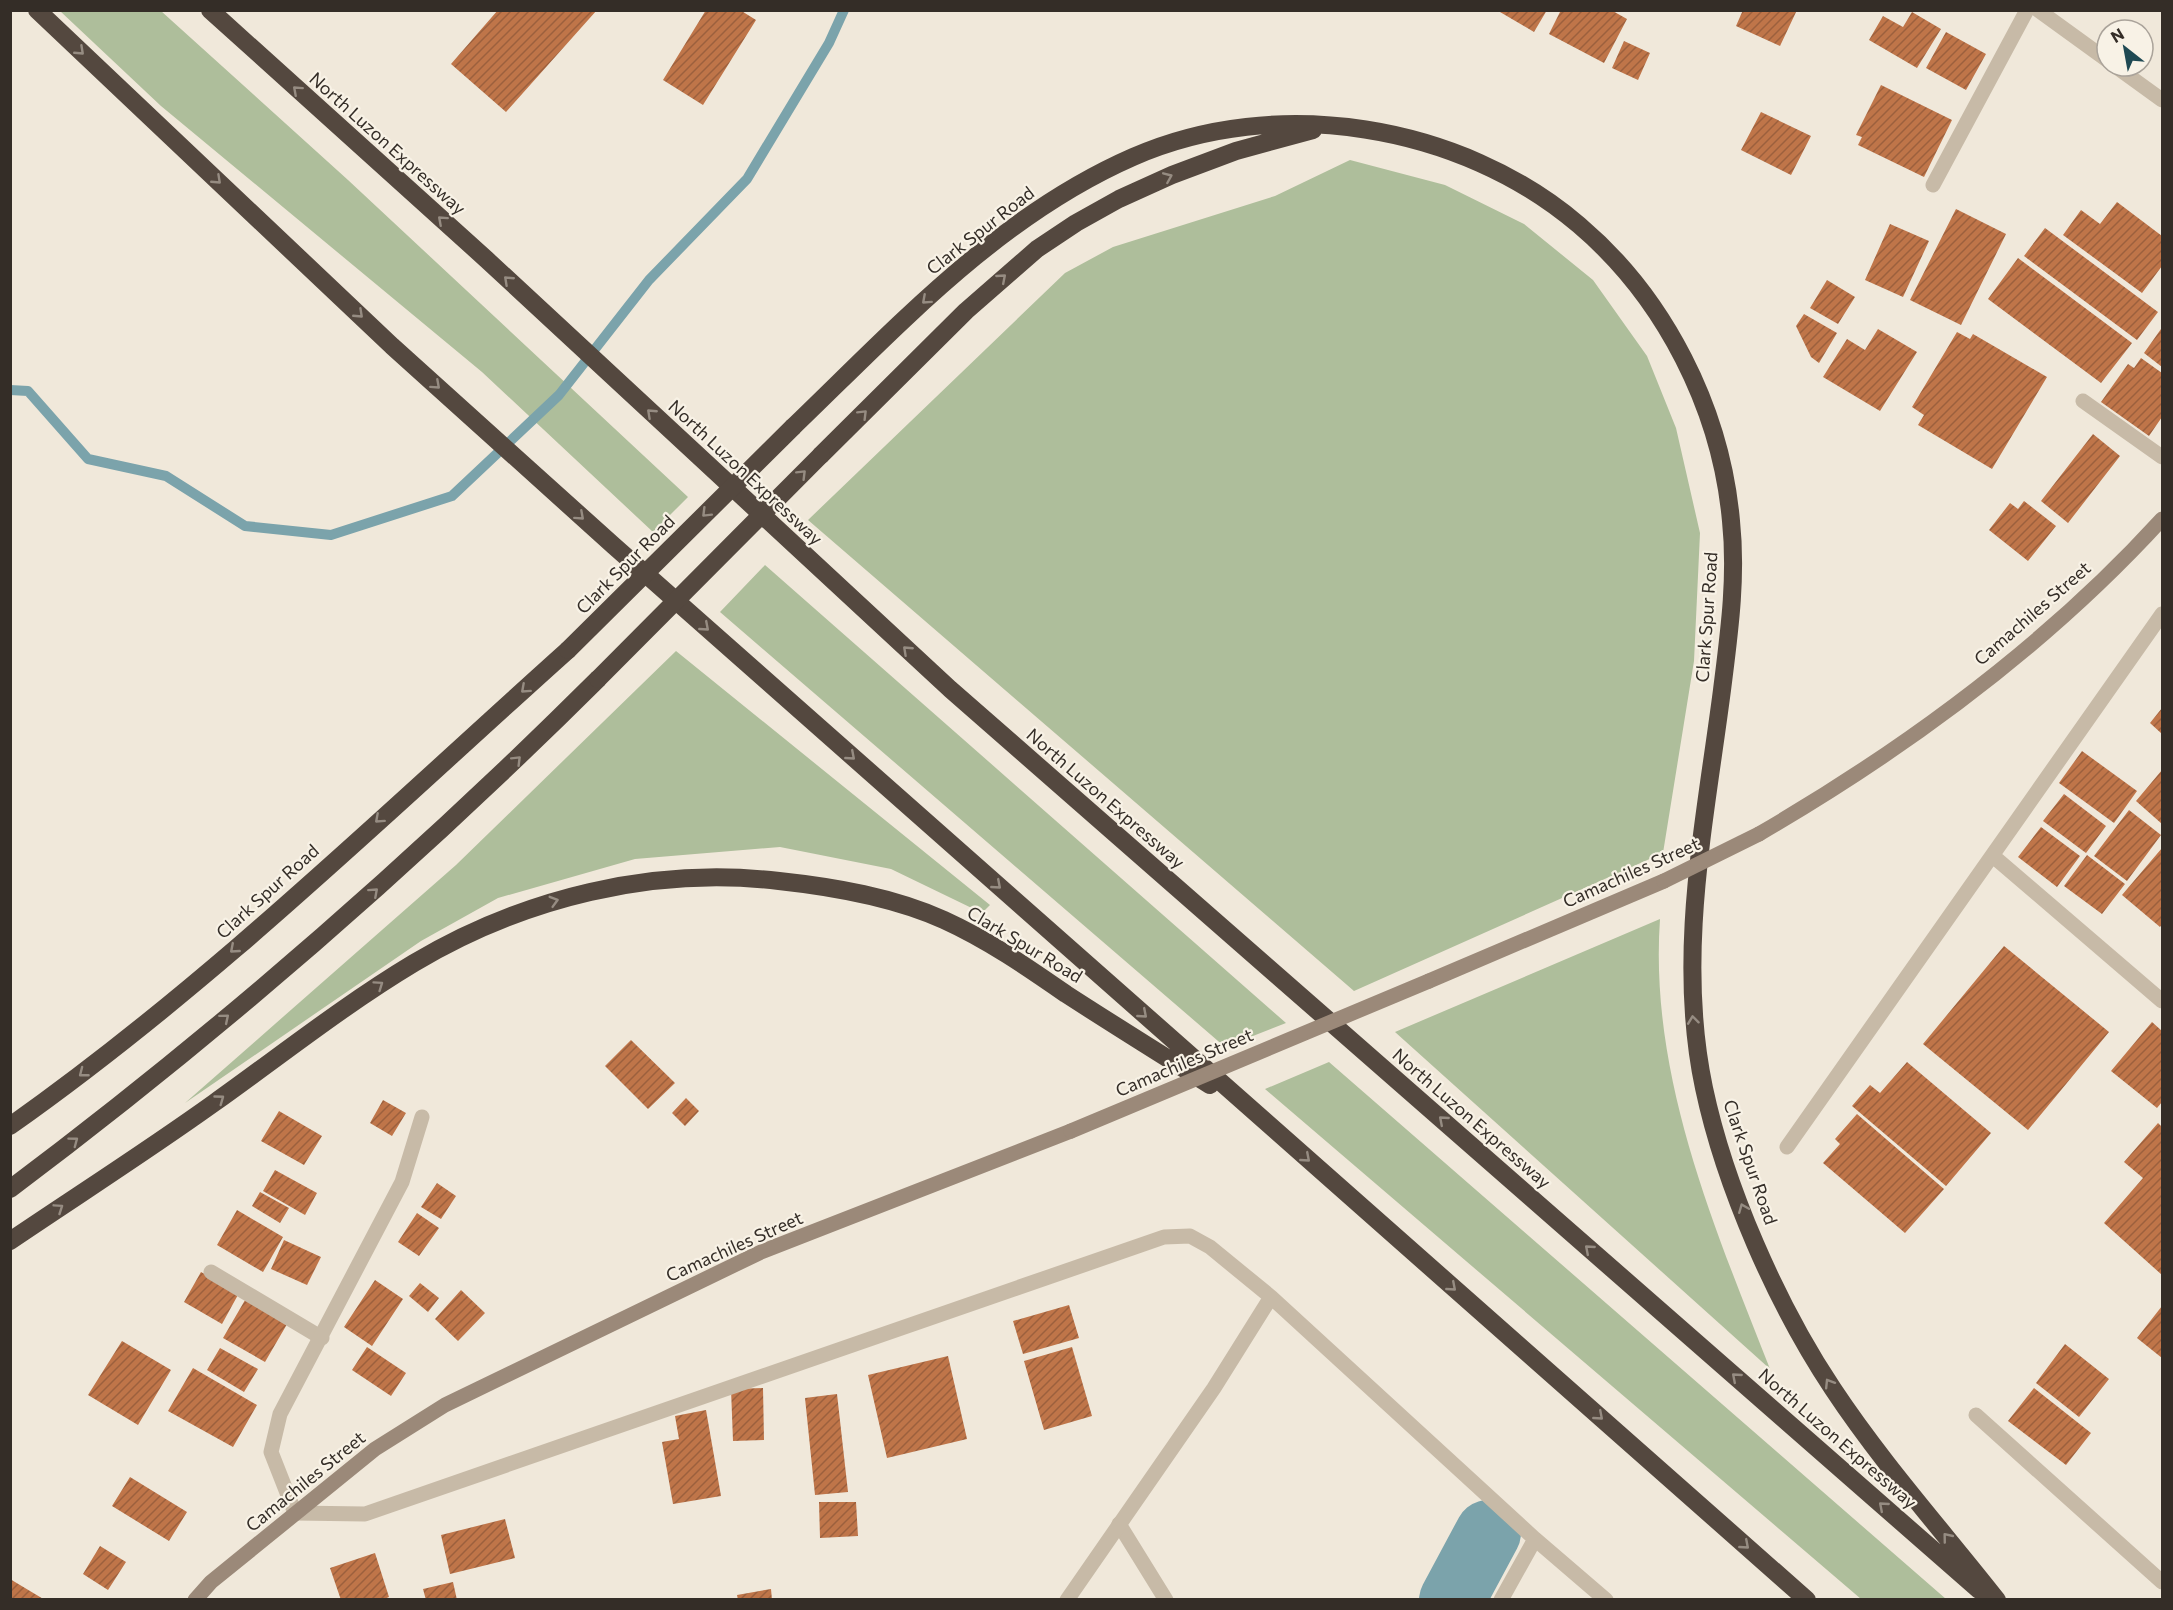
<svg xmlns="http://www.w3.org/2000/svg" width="2173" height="1610" font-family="Commissioner,sans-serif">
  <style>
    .grass { fill: #aebe9b }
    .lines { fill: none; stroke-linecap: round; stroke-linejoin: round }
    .stream { stroke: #7ba3ab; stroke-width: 10 }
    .river { stroke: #7ba3ab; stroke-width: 66 }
    .building { fill: url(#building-hatch) }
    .lane { stroke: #c7baa7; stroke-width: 15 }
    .street { stroke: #c7baa7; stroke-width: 15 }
    .secondary { stroke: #9b8979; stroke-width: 15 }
    .highway { stroke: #54483f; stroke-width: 18 }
    .secondary-bridge { stroke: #9b8979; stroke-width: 15 }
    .highway-bridge { stroke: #54483f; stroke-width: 18 }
    .oneway { stroke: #968c82 }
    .labels { text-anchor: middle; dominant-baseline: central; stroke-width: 4.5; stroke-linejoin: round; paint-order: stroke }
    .street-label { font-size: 18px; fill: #342d27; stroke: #f8f2e6 }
  </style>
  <defs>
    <pattern id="building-hatch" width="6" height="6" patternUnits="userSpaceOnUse" patternTransform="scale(1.5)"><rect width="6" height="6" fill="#bf7549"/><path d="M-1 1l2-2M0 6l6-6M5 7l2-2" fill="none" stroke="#9c603d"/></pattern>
  </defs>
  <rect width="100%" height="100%" fill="#f0e8da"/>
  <path class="grass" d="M60,11H161L348,180L688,497L653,532L482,372L161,106Z
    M1350,160L1445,185L1524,224L1593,280L1647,356L1676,428L1700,533L1694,661L1663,853L1354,991L808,520L1065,273L1113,247L1275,196Z
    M765,565L1286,1023L1225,1047L720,612Z
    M676,651L990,905L982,913L891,869L780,847L635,859L498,898L421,941L185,1103L456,865Z
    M1660,919C1649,1076 1714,1226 1770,1369L1395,1032Z
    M1329,1062L1946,1599H1861L1265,1089Z"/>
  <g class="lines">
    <path class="stream" d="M10,390L28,391L88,459L166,476L245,526L331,535L452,496L559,395L649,280L747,179L829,43L844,10"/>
    <path class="river" d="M1452,1600L1488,1533"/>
  </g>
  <path class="building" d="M498,10H597L506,112L451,64Z
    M706,10H740L756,20L703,105L663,80Z
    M1501,10H1547L1534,32L1500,12Z
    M1561,10H1611L1627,19L1604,63L1549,34Z
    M1743,10H1797L1780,46L1736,26Z
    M1912,12L1941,29L1917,68L1869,40L1883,16L1903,27Z
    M1946,32L1986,54L1966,90L1926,68Z
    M1624,41L1650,53L1638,80L1612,68Z
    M1881,85L1952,120L1924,177L1858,145L1862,137L1856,135Z
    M1761,112L1811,136L1791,175L1741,150Z
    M2117,202L2162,236V266L2142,293L2063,235L2081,210L2100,224Z
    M1956,209L2006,234L1961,325L1910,300Z
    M1890,224L1929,241L1903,297L1865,280Z
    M2045,228L2158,312L2137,340L2024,256Z
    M2018,258L2132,343L2101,383L1988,299Z
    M1827,280L1855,297L1838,324L1810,308Z
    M1804,314L1837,333L1819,363L1811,357L1796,326Z
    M1878,329L1917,352L1880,411L1823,377L1847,339L1865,350Z
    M2161,329L2162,331V367L2144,353Z
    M1957,332L1970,339L1973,334L2047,377L1992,469L1918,425L1924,415L1912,407Z
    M2141,358L2162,373V417L2149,436L2101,402L2128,364L2134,368Z
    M2093,434L2120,456L2068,523L2041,501Z
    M2024,501L2056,526L2028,561L1989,530L2010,503L2018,509Z
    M2162,708V734L2150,723Z
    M2082,751L2137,791L2114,823L2059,783Z
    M2162,770V824L2136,801Z
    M2064,794L2106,826L2086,853L2043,821Z
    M2129,810L2161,835L2127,881L2094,856Z
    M2041,827L2080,856L2057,887L2018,857Z
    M2162,848V924L2160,927L2122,895Z
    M2087,855L2125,884L2102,914L2064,886Z
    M2004,946L2109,1032L2028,1130L1923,1044Z
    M2152,1022L2162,1031V1102L2157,1108L2111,1071Z
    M631,1040L675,1083L648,1109L605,1066Z
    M1907,1062L1991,1133L1946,1186L1852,1106L1870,1085L1880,1093Z
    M686,1098L699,1111L685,1126L672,1113Z
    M383,1100L406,1113L392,1136L370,1123Z
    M279,1111L322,1136L304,1165L261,1141Z
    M1857,1114L1944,1189L1905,1233L1823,1163L1840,1144L1835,1139Z
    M2158,1123L2162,1127V1275L2104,1223L2143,1178L2124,1162Z
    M275,1170L317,1193L305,1215L263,1191Z
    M437,1183L456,1196L441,1219L421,1207Z
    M260,1192L289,1208L280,1223L252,1206Z
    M237,1210L283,1237L263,1272L217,1245Z
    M417,1213L439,1228L419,1256L398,1242Z
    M284,1240L321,1257L307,1285L271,1269Z
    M201,1272L239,1293L222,1324L184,1302Z
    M375,1280L403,1299L372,1346L344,1327Z
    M420,1283L439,1298L428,1312L409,1296Z
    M461,1290L485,1313L458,1341L435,1319Z
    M248,1295L290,1319L265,1362L223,1338Z
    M1069,1305L1079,1338L1023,1354L1013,1321Z
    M2162,1306V1358L2137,1338Z
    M122,1341L171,1370L138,1425L88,1395Z
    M2065,1344L2109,1379L2079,1417L2036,1383Z
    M367,1347L406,1373L391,1396L352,1370Z
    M1072,1347L1092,1416L1044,1430L1024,1361Z
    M220,1348L258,1369L244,1392L207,1370Z
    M948,1356L967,1439L887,1458L868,1375Z
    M193,1368L257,1405L233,1447L168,1411Z
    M763,1388L764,1440L733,1441L731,1389Z
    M2034,1388L2091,1433L2066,1465L2008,1421Z
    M837,1394L848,1492L815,1495L805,1398Z
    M706,1410L721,1496L673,1504L662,1442L679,1439L675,1416Z
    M130,1477L187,1512L169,1541L112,1506Z
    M819,1502H856L858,1536L820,1538Z
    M505,1519L515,1558L450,1574L441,1535Z
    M100,1546L126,1562L108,1590L83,1574Z
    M375,1553L389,1597L382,1600H341L330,1568Z
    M10,1579L45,1600H10Z
    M453,1582L457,1600H426L423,1589Z
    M771,1589L772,1600H738L737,1595Z"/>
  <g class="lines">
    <path class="lane" d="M1933,185L2027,10
      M211,1272L322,1338
      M1119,1524L1166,1600"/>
    <path class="street" d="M2038,10L2107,60
      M2115,66L2162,100
      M2083,401L2162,457
      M1993,856L2162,1001
      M422,1117L402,1182L280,1414L271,1452L295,1513L365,1514L1164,1237L1190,1236L1210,1247L1271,1297L1535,1539L1606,1600
      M1787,1147L2162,614
      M1976,1415L2162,1582
      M1067,1600L1214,1388L1271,1297
      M1501,1600L1535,1539"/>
    <path class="secondary" d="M1759,834C1905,749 2048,644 2162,519
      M1429,981L1664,881
      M195,1600L211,1582L375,1449L445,1405L761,1252L1071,1131"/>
    <path class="highway" d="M37,10L392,346L614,546L1807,1600
      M210,10L486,259L950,689L1979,1590
      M793,427C897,327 998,216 1133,157C1276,94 1461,124 1579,225C1665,298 1721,409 1731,521C1737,578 1729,634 1722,690C1705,822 1676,956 1704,1088C1725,1187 1777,1305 1833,1389C1882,1463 1942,1530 1997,1600
      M821,455L966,311L1037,249L1076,223L1119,199L1172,175L1236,151L1313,130
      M10,1126C210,985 386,813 568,650
      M10,1189C218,1033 414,862 598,679
      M10,1241C78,1195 147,1151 214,1103C280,1056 344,1005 414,963C523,898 653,866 779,881C835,887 893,897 944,920C988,940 1027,967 1066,994C1114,1025 1162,1055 1210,1085"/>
    <path class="secondary-bridge" d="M1664,881L1759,834
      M1071,1131L1429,981"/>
    <path class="highway-bridge" d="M568,650L793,427
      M598,679L821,455"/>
  </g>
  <defs><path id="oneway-chevron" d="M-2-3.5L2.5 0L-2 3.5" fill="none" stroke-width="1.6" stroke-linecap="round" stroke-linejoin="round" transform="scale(1.5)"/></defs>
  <g class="oneway">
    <use href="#oneway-chevron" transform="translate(80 51) rotate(43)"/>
    <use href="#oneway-chevron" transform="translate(297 90) rotate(-138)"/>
    <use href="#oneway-chevron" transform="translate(1168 177) rotate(-23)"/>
    <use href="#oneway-chevron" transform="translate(217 180) rotate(43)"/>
    <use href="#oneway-chevron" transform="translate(442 220) rotate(-138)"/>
    <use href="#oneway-chevron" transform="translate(1002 278) rotate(-41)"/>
    <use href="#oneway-chevron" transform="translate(508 280) rotate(-137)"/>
    <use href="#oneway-chevron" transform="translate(926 300) rotate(138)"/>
    <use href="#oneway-chevron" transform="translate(359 314) rotate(43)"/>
    <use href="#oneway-chevron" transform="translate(436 385) rotate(42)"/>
    <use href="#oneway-chevron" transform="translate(651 413) rotate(-137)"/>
    <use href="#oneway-chevron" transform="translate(863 414) rotate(-45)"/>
    <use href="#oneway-chevron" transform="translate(802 474) rotate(-45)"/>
    <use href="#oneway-chevron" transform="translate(706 513) rotate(135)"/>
    <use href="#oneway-chevron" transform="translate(580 516) rotate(42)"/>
    <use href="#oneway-chevron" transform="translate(705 627) rotate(41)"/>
    <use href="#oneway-chevron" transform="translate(907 650) rotate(-137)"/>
    <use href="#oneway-chevron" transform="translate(525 689) rotate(138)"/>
    <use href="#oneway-chevron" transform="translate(851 756) rotate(41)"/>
    <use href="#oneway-chevron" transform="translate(517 760) rotate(-45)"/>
    <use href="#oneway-chevron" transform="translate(379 819) rotate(138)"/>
    <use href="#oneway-chevron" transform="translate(997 885) rotate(41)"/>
    <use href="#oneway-chevron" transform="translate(374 892) rotate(-42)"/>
    <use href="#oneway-chevron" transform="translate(554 901) rotate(-16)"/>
    <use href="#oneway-chevron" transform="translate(234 949) rotate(139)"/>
    <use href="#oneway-chevron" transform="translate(379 985) rotate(-35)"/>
    <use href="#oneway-chevron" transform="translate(1143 1014) rotate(41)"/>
    <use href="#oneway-chevron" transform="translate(225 1018) rotate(-40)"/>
    <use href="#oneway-chevron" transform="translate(1693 1020) rotate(-97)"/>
    <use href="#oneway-chevron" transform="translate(83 1073) rotate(142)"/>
    <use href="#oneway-chevron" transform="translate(220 1099) rotate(-36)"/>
    <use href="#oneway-chevron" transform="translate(1443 1120) rotate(-139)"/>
    <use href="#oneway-chevron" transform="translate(74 1141) rotate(-37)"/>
    <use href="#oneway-chevron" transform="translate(1306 1158) rotate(41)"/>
    <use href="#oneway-chevron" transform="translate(59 1208) rotate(-34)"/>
    <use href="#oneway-chevron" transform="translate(1743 1208) rotate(-112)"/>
    <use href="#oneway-chevron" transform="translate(1589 1249) rotate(-139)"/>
    <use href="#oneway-chevron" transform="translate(1452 1287) rotate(41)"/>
    <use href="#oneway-chevron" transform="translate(1736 1377) rotate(-139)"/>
    <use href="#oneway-chevron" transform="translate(1829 1383) rotate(-122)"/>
    <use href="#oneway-chevron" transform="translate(1599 1416) rotate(41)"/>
    <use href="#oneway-chevron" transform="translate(1883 1506) rotate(-139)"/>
    <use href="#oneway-chevron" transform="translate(1947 1537) rotate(-129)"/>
    <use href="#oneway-chevron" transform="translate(1745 1545) rotate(41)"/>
  </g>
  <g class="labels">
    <g class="street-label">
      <text transform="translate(388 143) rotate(42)">North Luzon Expressway</text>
      <text transform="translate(980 230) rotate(-38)">Clark Spur Road</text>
      <text transform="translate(746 472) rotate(43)">North Luzon Expressway</text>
      <text transform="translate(625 564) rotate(-45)">Clark Spur Road</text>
      <text transform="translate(2032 613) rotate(-41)">Camachiles Street</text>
      <text transform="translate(1706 617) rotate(-86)">Clark Spur Road</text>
      <text transform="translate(1106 798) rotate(41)">North Luzon Expressway</text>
      <text transform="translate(1631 872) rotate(-24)">Camachiles Street</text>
      <text transform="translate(267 891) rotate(-42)">Clark Spur Road</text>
      <text transform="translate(1025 944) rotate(31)">Clark Spur Road</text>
      <text transform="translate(1184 1062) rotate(-23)">Camachiles Street</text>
      <text transform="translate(1472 1118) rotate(41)">North Luzon Expressway</text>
      <text transform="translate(1751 1162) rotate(71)">Clark Spur Road</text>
      <text transform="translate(734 1246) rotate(-24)">Camachiles Street</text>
      <text transform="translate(1838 1438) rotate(41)">North Luzon Expressway</text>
      <text transform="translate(305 1481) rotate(-39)">Camachiles Street</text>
    </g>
  </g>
  <rect width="2173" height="1610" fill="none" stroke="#342d27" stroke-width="24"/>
  <g transform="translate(2125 48) rotate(329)"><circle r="28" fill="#f8f2e6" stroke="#aaa39a" stroke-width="1.5"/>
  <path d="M0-4.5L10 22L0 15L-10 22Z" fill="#1f4953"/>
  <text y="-9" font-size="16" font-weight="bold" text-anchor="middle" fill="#342d27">N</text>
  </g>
</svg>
